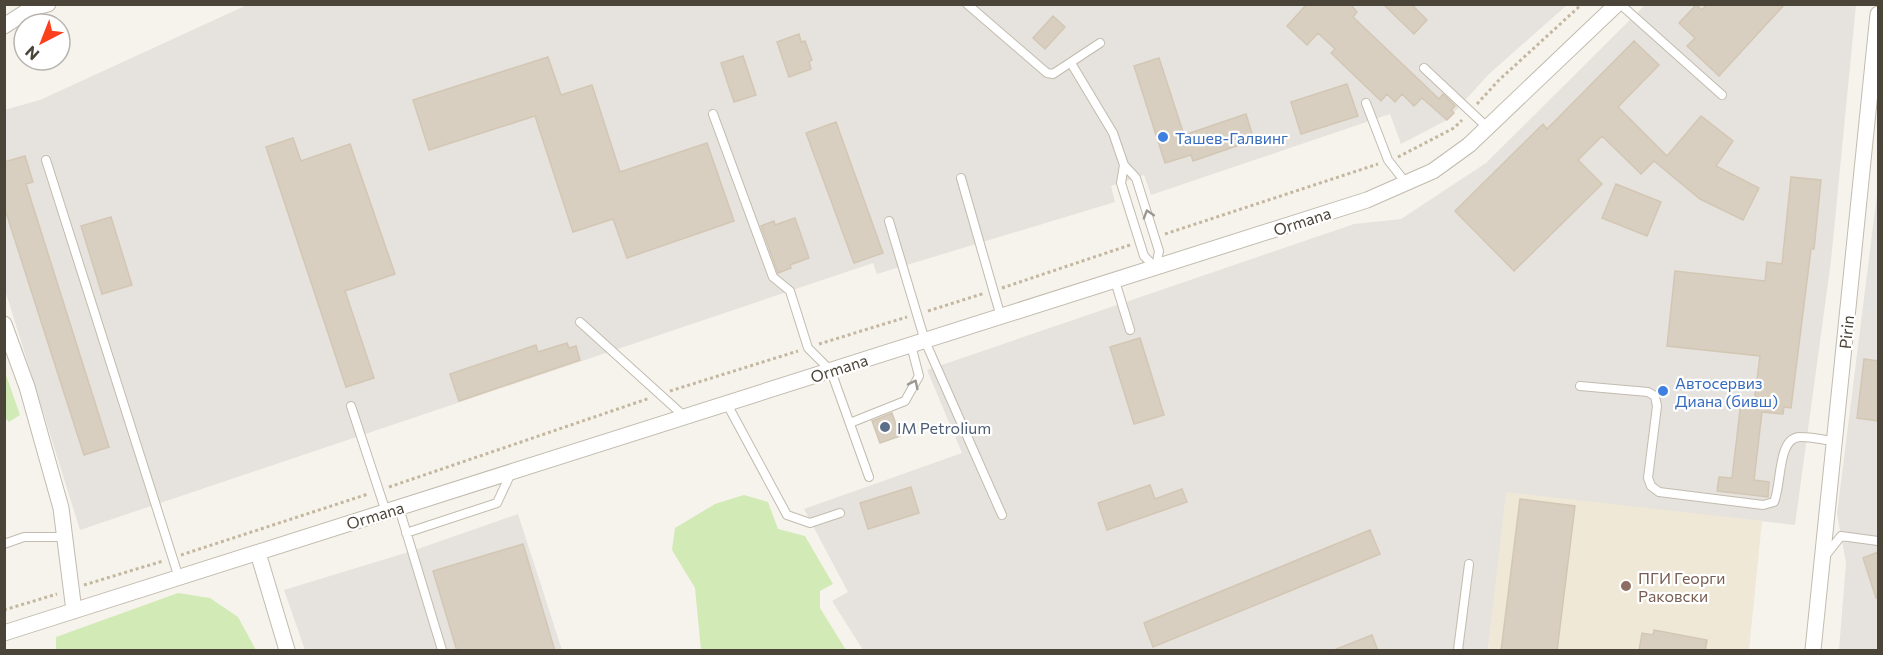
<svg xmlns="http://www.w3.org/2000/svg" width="1883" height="655" font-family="Commissioner,sans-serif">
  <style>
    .industrial { fill: #e6e2dd }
    .education { fill: #efe8d6 }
    .green { fill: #d2eab5 }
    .parking { fill: #e5e3e0 }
    .building { fill: #d8cfc1; stroke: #d3c7b4; stroke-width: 1.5 }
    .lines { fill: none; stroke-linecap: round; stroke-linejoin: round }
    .lane-casing { stroke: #c2bbae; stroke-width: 10 }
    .street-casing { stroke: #c2bbae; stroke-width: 17 }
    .path { stroke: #c4b79f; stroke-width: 3; stroke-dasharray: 3 3; stroke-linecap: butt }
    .lane { stroke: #fff; stroke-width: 8 }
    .street { stroke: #fff; stroke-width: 15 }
    .oneway { stroke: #9c9892 }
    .shop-dot { fill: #3f7fe0; stroke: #fff; stroke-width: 2 }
    .service-dot { fill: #5c6f8a; stroke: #fff; stroke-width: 2 }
    .education-dot { fill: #8d6e63; stroke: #fff; stroke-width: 2 }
    .labels { text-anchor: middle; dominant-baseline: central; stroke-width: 4.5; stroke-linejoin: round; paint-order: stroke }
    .shop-label { font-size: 16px; fill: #366cbe; stroke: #fff; text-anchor: start }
    .street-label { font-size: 16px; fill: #4b4439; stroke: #fff }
    .service-label { font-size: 16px; fill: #4e5e75; stroke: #fff; text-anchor: start }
    .education-label { font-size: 16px; fill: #785e54; stroke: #fff; text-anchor: start }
  </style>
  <rect width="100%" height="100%" fill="#f6f3ec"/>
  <path class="industrial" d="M247,5H1567L1489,74L1447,120L1401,144L1390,114L1151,195L1144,175L1111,186L1115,202L877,274L873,263L80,530L5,290L4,110L40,100Z
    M1645,5H1856L1831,261L1795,525L1507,493L1488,650H863L832,601L848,592L804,509L962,453L927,370L1354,224L1401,219L1486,163Z
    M1878,308V650H1839L1846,563L1837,514L1862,314Z
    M518,514L562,650H305L284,590L412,551Z"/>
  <path class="education" d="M1506,492L1762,521L1749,650H1488Z"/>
  <path class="green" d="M5,372L20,415L9,422L5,418Z
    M744,495L768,502L778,529L805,536L833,584L820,591V608L846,650H701L695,588L672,550L675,528L715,504Z
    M178,593L210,598L238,617L256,650H56V637Z"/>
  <path class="parking" d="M1878,186V308L1862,314Z"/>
  <path class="building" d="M1307,4H1350L1357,12L1353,17L1439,99L1443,94L1455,106L1451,110L1454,113L1447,120L1422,98L1414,106L1402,94L1395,102L1387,94L1381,101L1331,53L1335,49L1318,33L1307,45L1287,26Z
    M1383,4H1411L1427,20L1414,34Z
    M1707,4H1785L1719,76L1687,46L1695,38L1679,23L1696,5L1702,10Z
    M1053,16L1065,27L1045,49L1033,38Z
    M799,34L801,42L805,41L812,60L809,62L811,69L789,77L777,42Z
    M1634,41L1659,65L1618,107L1667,156L1701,116L1733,141L1716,166L1759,188L1743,220L1700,199L1654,161L1641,174L1602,136L1578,160L1602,184L1514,271L1455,211L1543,124L1547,129Z
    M743,56L756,95L734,102L721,63Z
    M548,57L561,95L592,85L620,172L707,143L734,221L627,258L613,219L573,232L535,116L429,150L413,100Z
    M1159,58L1184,135L1246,114L1254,140L1193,161L1191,155L1165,163L1134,66Z
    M1347,84L1358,116L1301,134L1291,102Z
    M836,122L883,253L854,263L806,133Z
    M293,138L301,161L350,144L395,274L345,291L374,378L346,387L266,147Z
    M25,156L33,182L26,184L109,447L84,455L4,206V162Z
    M1791,177L1821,180L1814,249H1811L1791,408L1784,407L1783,414L1762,412L1754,480L1769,482L1768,497L1717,491L1719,477L1732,478L1741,402L1754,403L1760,356L1667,346L1675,271L1765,281L1767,262L1782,264Z
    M1616,184L1661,202L1647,236L1602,218Z
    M111,217L132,285L102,294L81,226Z
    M795,218L809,258L790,265L791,268L778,273L761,226L774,221L775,225Z
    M1140,338L1164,415L1134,424L1110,347Z
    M567,343L569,348L576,346L580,360L459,401L450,374L536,345L538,352Z
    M1864,359L1878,361V421L1857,418Z
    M892,413L900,436L880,443L872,421Z
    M1150,485L1155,499L1182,489L1187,502L1107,530L1098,503Z
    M911,487L919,513L868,529L860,503Z
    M1520,499L1575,506L1557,651H1501Z
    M1370,530L1380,554L1153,647L1144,623Z
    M523,544L555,651H457L433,571Z
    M1878,552V597L1876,598L1863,558Z
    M1654,630L1707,640L1705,651H1639L1642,633L1653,635Z
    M1372,635L1378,651H1335L1334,650Z"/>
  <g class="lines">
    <g class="lane-casing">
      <path id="lane" d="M967,4L1047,73L1053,74L1100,43
        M1620,4L1722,95
        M1071,63L1113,133L1124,165L1136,178L1159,251L1156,267
        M1424,68L1488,128
        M1366,103L1388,160L1406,183
        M713,114L773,277L790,291L808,348L831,371L869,477
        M46,160L179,578
        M1124,165L1121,183L1144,256L1155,267
        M961,178L1001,317
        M889,221L925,341L1002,515
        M1115,281L1130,330
        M580,322L685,417
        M1580,386L1648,392L1655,396L1657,406L1648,478L1651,486L1659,492L1763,505L1774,502C1782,484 1777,436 1801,437C1812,437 1824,440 1835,441
        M727,404L787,515L810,523L840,513
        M351,406L386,512
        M850,423L905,401L919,376L911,345
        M399,508L442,650
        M406,533L497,503L511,473
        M4,544L24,537H65
        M1826,555L1841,536L1878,541
        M1458,650L1469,564"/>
    </g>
    <g class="street-casing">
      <path id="street" d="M4,26L32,8L48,4
        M4,324L27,387L61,508L74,611
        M258,553L287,650
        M4,633L1367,200L1433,171L1469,145L1617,4
        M1813,650L1878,14"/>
    </g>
    <path class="path" d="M1477,104L1498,81L1582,4
      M1398,157L1454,128L1462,120
      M1165,234L1378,164
      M1002,288L1130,245
      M928,311L985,293
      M819,344L907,317
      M670,391L798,351
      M389,487L650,398
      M181,555L368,494
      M84,585L163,561
      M4,610L57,594"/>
    <use href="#lane" class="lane"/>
    <use href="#street" class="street"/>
  </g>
  <defs><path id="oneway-chevron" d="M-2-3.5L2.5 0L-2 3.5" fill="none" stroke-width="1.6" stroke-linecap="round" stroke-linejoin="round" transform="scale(1.5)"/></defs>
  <g class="oneway">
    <use href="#oneway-chevron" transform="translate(1148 214) rotate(-107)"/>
    <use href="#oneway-chevron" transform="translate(914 384) rotate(-64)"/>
  </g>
  <g class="shop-dot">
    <circle cx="1163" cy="137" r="6"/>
    <circle cx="1663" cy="391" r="6"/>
  </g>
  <circle class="service-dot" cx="885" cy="427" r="6"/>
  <circle class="education-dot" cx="1626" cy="586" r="6"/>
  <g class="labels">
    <g class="shop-label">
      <text x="1175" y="137">Ташев-Галвинг</text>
      <text x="1675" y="382">Автосервиз<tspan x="1675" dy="18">Диана (бивш)</tspan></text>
    </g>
    <g class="street-label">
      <text transform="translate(1302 221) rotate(-18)">Ormana</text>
      <text transform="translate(1846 332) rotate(-84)">Pirin</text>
      <text transform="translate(839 368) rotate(-18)">Ormana</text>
      <text transform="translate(375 515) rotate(-17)">Ormana</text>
    </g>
    <g class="service-label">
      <text x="897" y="427">IM Petrolium</text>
    </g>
    <g class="education-label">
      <text x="1638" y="577">ПГИ Георги<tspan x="1638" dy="18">Раковски</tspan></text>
    </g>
  </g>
  <rect width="1883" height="655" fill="none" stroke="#4b4439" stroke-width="12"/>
  <g transform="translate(42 42) rotate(222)"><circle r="28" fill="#ffffff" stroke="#b7b4b0" stroke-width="1.5"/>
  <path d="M0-4.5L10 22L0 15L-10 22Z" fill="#fc3f1d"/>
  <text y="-9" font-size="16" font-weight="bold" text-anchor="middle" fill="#4b4439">N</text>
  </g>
</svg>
